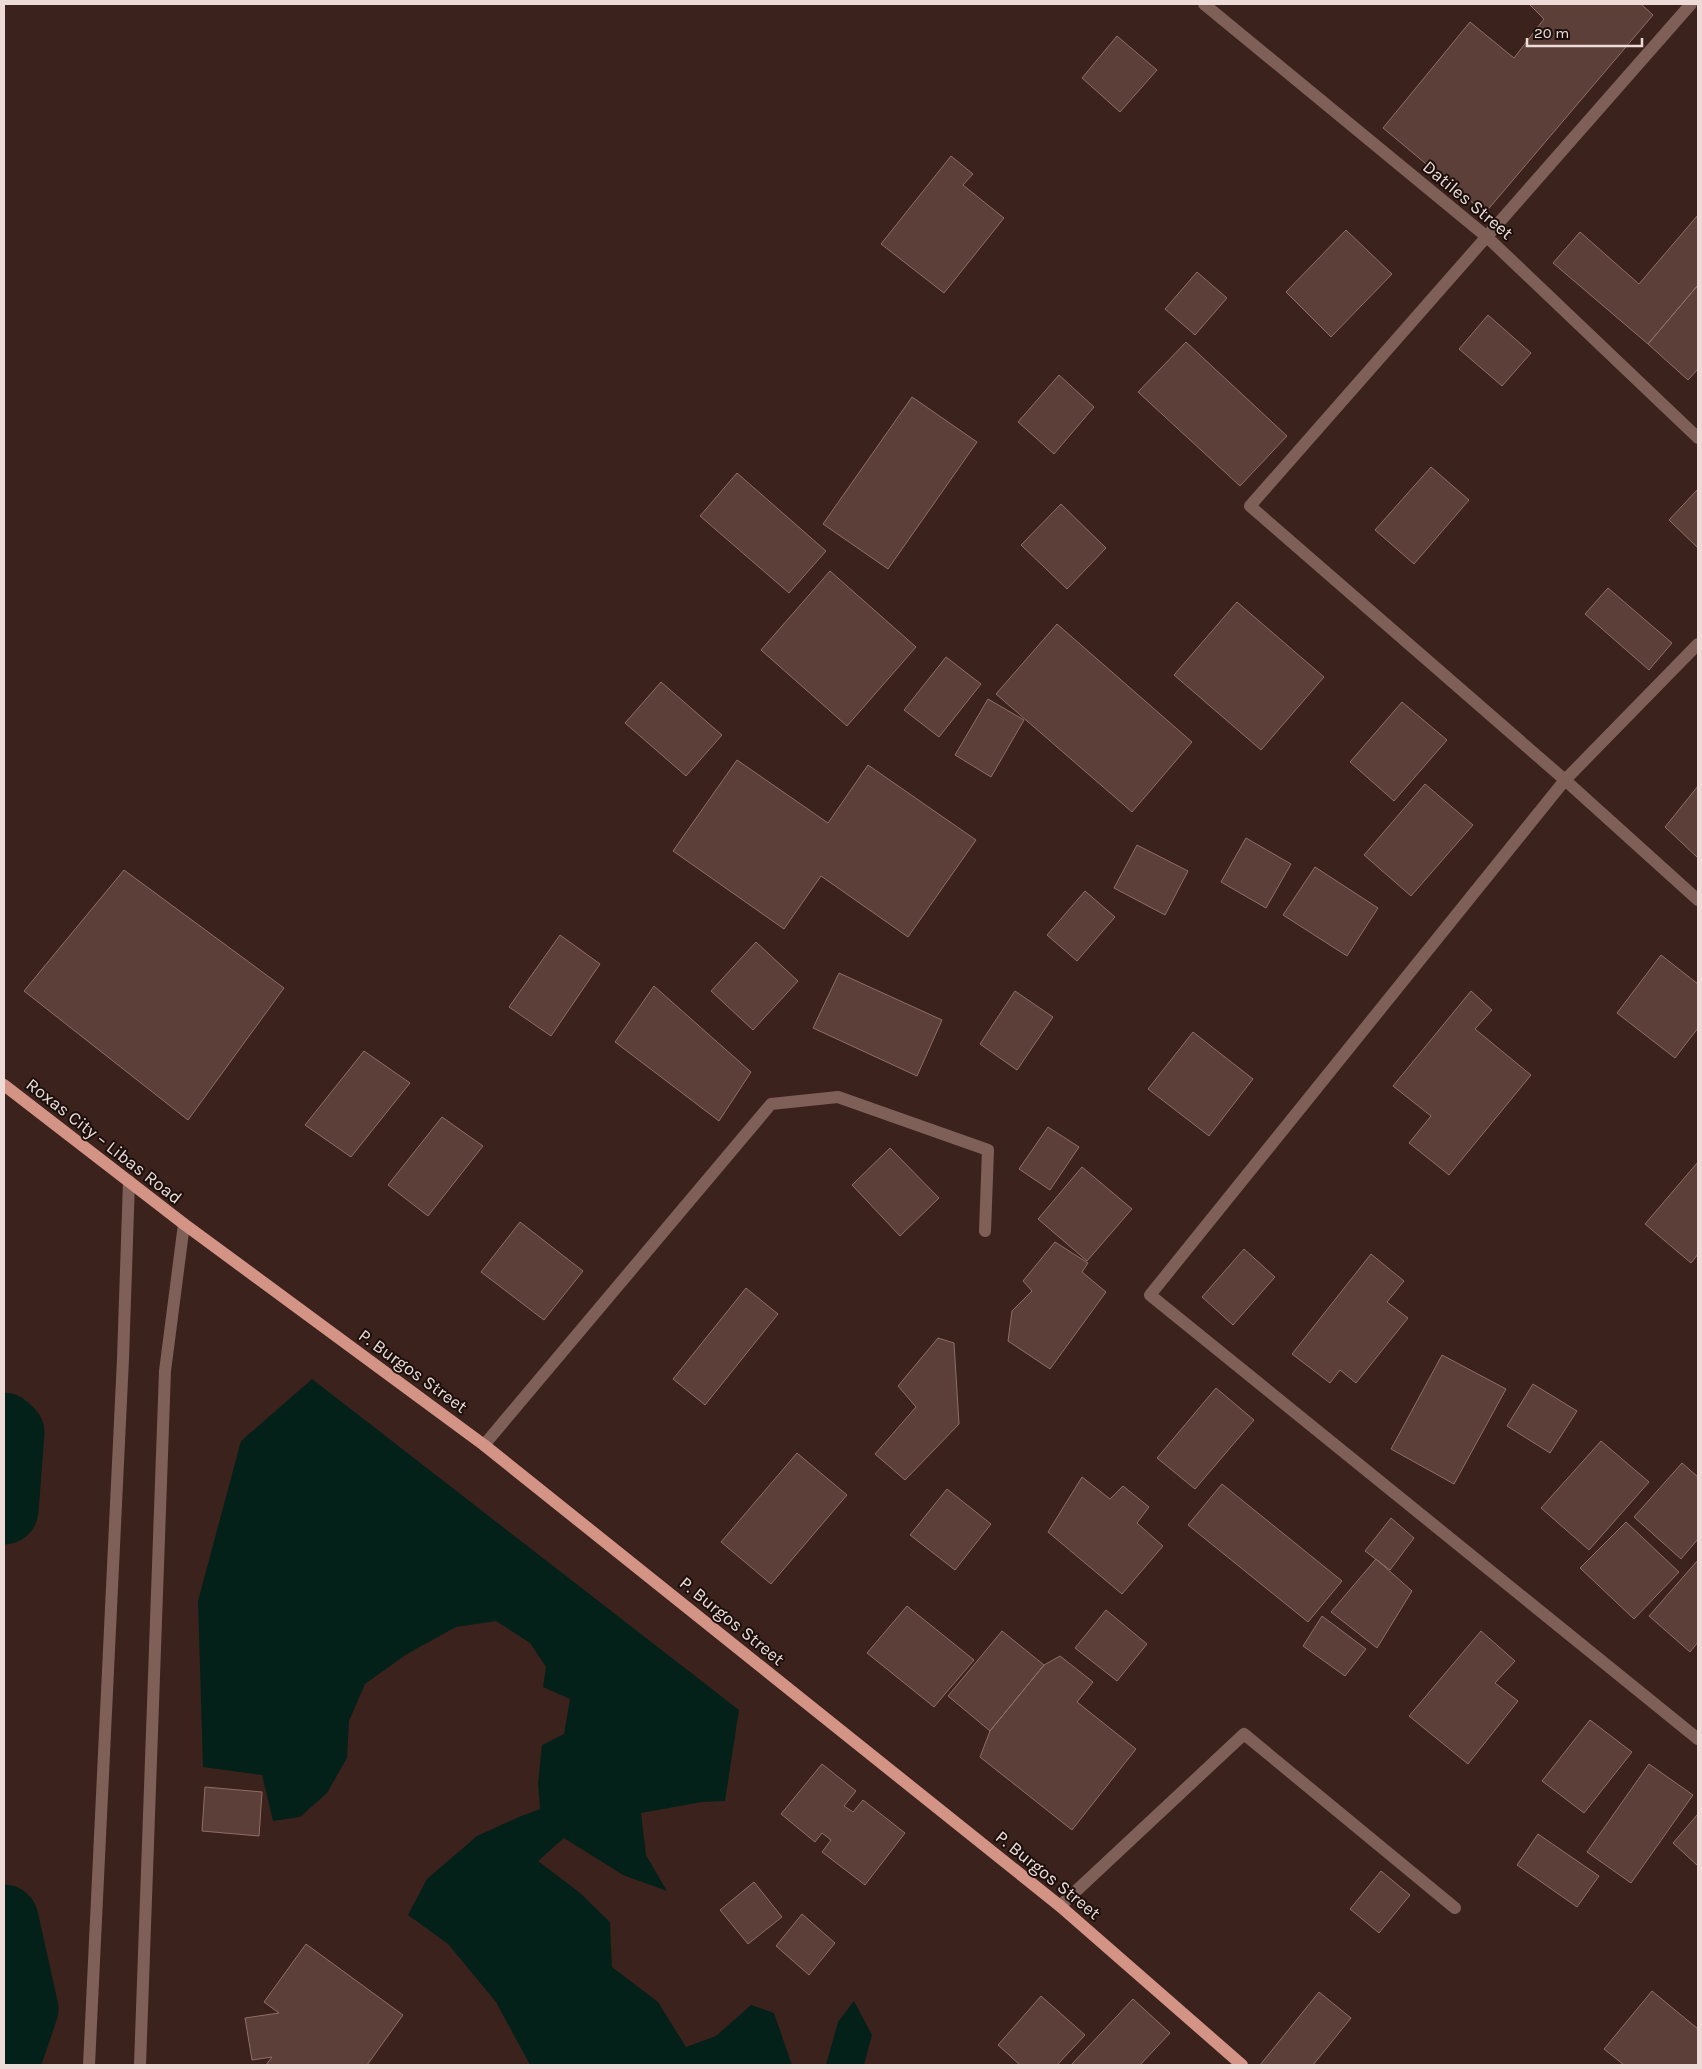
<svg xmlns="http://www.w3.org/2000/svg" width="1702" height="2069" font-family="Karla,sans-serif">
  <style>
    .water { fill: #042119 }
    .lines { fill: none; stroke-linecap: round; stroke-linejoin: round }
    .river { stroke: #042119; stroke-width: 69 }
    .building { fill: #5b3f38; stroke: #8f6f68 }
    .minor { stroke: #7f6058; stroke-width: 12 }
    .major { stroke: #d49485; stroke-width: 12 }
    .labels { text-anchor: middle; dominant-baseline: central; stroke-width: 4; stroke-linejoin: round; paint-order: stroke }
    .street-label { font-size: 18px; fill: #eddbd7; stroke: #1b0f0c }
  </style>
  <rect width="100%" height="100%" fill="#3c221c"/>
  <path class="water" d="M312,1379L739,1710L725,1801L702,1802L641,1813L646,1855L667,1891L623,1875L564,1838L538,1861L579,1892L610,1922L612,1967L658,2002L686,2047L716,2036L751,2005L774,2013L792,2065H530L496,2002L448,1944L408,1915L427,1879L477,1836L519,1817L540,1809L538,1783L542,1745L564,1734L570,1699L543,1687L546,1667L530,1643L496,1621L456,1627L407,1654L365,1684L349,1721L347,1758L327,1793L300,1817L273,1821L262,1775L203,1767L198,1601L241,1441Z
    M854,2001L872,2035L864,2065H826L838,2022Z"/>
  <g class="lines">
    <path class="river" d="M4,1427L10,1433L4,1510
      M4,1919L24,2009L5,2065"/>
  </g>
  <path class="building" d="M1529,4H1641L1653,15L1485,213L1383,128L1470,22L1514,58L1544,19Z
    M1117,36L1157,70L1120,112L1082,78Z
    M951,156L973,174L963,185L1004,218L944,293L881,244Z
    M1698,215V285L1648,344L1553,263L1580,232L1639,284Z
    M1346,230L1392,274L1331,337L1286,292Z
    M1197,272L1227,298L1195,335L1165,309Z
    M1698,285V369L1688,380L1648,344Z
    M1488,315L1531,353L1502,386L1459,349Z
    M1186,342L1287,436L1240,486L1138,392Z
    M1059,375L1094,407L1054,454L1018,422Z
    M912,397L977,442L888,569L823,524Z
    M1431,467L1469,500L1414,564L1375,530Z
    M737,473L826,551L789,593L700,516Z
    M1697,490L1698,491V548L1669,520Z
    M1061,504L1106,548L1067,589L1021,545Z
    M830,571L916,647L847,726L761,650Z
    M1608,588L1672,643L1649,670L1585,614Z
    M1237,602L1324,677L1261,750L1174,675Z
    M1057,624L1192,742L1132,812L996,694Z
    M946,657L981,684L939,737L904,710Z
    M661,682L722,735L686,776L625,723Z
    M988,699L1024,720L991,777L955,755Z
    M1402,702L1447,740L1394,801L1350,762Z
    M737,760L828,823L868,765L976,840L908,937L821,876L784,929L673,851Z
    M1425,784L1473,825L1411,896L1364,855Z
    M1698,786V858L1665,827Z
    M1246,838L1291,864L1266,908L1221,882Z
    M1137,845L1188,871L1165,915L1114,888Z
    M1315,867L1378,908L1347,956L1283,915Z
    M124,870L284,988L188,1120L24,991Z
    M1085,891L1115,917L1077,961L1047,935Z
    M560,935L600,964L551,1036L509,1007Z
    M756,942L798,981L753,1030L711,991Z
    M1661,955L1698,984V1028L1675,1058L1617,1013Z
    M839,973L942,1020L917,1076L813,1028Z
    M654,986L751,1072L719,1121L615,1042Z
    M1015,991L1053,1017L1017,1070L980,1044Z
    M1471,991L1492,1010L1475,1029L1531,1075L1449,1175L1409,1143L1431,1116L1393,1086Z
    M1193,1032L1253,1079L1209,1136L1148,1089Z
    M364,1051L410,1083L351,1157L305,1125Z
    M442,1117L483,1146L428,1216L388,1185Z
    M1048,1127L1079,1147L1050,1190L1019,1169Z
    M890,1148L939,1198L900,1236L852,1185Z
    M1698,1162V1254L1691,1263L1645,1224Z
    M1082,1167L1132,1209L1087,1261L1038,1219Z
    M520,1222L583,1271L544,1320L481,1272Z
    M1055,1242L1088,1263L1082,1272L1106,1292L1050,1369L1008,1341L1012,1311L1032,1291L1023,1281Z
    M1244,1249L1275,1277L1233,1325L1202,1297Z
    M1371,1254L1404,1281L1387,1302L1408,1318L1356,1383L1340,1370L1330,1383L1292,1354Z
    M746,1288L778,1314L705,1405L673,1379Z
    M938,1338L954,1343L959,1424L905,1480L875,1454L916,1407L898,1386Z
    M1442,1355L1506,1389L1454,1484L1391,1449Z
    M1533,1384L1577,1411L1550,1453L1507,1426Z
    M1216,1388L1254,1420L1195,1489L1157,1458Z
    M1601,1441L1649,1482L1589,1550L1541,1508Z
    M797,1453L847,1495L771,1584L721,1542Z
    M1682,1463L1698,1477V1539L1681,1559L1634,1517Z
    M1082,1477L1110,1499L1123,1486L1149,1507L1137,1523L1163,1546L1122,1594L1048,1532Z
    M1222,1484L1342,1581L1308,1622L1188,1525Z
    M947,1489L991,1524L955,1570L910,1535Z
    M1391,1518L1414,1538L1390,1570L1365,1551Z
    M1626,1522L1679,1572L1634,1619L1580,1568Z
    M1376,1559L1412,1591L1377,1648L1331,1612Z
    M1698,1560V1642L1690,1652L1649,1616Z
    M907,1606L974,1660L934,1707L867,1653Z
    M1106,1610L1147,1644L1117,1681L1075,1648Z
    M1322,1616L1366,1649L1345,1676L1303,1646Z
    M1002,1631L1044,1665L990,1731L948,1696Z
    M1481,1631L1515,1661L1495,1683L1518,1701L1468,1764L1409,1716Z
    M1060,1656L1093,1682L1077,1702L1136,1749L1072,1830L980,1757L990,1731L1044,1665Z
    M1590,1720L1632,1752L1584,1813L1542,1781Z
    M822,1764L856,1791L844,1806L853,1812L863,1800L905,1833L865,1885L822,1852L831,1840L822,1833L815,1842L781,1814Z
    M1649,1764L1693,1795L1631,1883L1587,1852Z
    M205,1787L262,1792L259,1836L202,1831Z
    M1698,1814V1866L1673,1843Z
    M1538,1834L1599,1876L1577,1907L1517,1865Z
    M1381,1871L1410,1895L1379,1933L1350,1909Z
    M754,1882L782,1917L748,1944L720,1910Z
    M802,1914L835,1943L809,1975L776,1946Z
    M306,1944L403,2015L367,2065H266L272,2057L252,2060L245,2018L279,2013L264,2002Z
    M1652,1991L1698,2029V2065H1624L1604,2049Z
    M1319,1992L1351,2018L1313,2065H1260Z
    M1041,1996L1085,2035L1057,2065H1020L998,2045Z
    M1133,1999L1170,2033L1140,2065H1071Z"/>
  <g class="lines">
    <path class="minor" d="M1204,4L1487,237L1698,438
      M1691,4L1250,506L1565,780L1698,900
      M1698,644L1565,780L1150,1295L1698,1739
      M484,1445L771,1104L838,1097L988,1150L985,1231
      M1060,1906L1244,1734L1455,1908
      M89,2065L123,1359L129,1181
      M140,2065L165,1371L184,1224"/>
    <path class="major" d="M4,1085L184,1224L484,1445L1060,1906L1242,2065"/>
  </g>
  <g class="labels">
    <g class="street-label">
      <text transform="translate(1468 200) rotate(40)">Datiles Street</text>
      <text transform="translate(104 1141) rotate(38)">Roxas City – Libas Road</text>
      <text transform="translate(413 1371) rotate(36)">P. Burgos Street</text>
      <text transform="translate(732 1621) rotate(39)">P. Burgos Street</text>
      <text transform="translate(1048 1875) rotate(39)">P. Burgos Street</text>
    </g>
  </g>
  <rect width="1702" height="2069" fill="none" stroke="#eddbd7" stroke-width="10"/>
  <path d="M1527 38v8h115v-8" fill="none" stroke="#eddbd7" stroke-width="2.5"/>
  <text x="1534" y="38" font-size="15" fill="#eddbd7" stroke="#1b0f0c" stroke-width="4" paint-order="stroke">20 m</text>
</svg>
